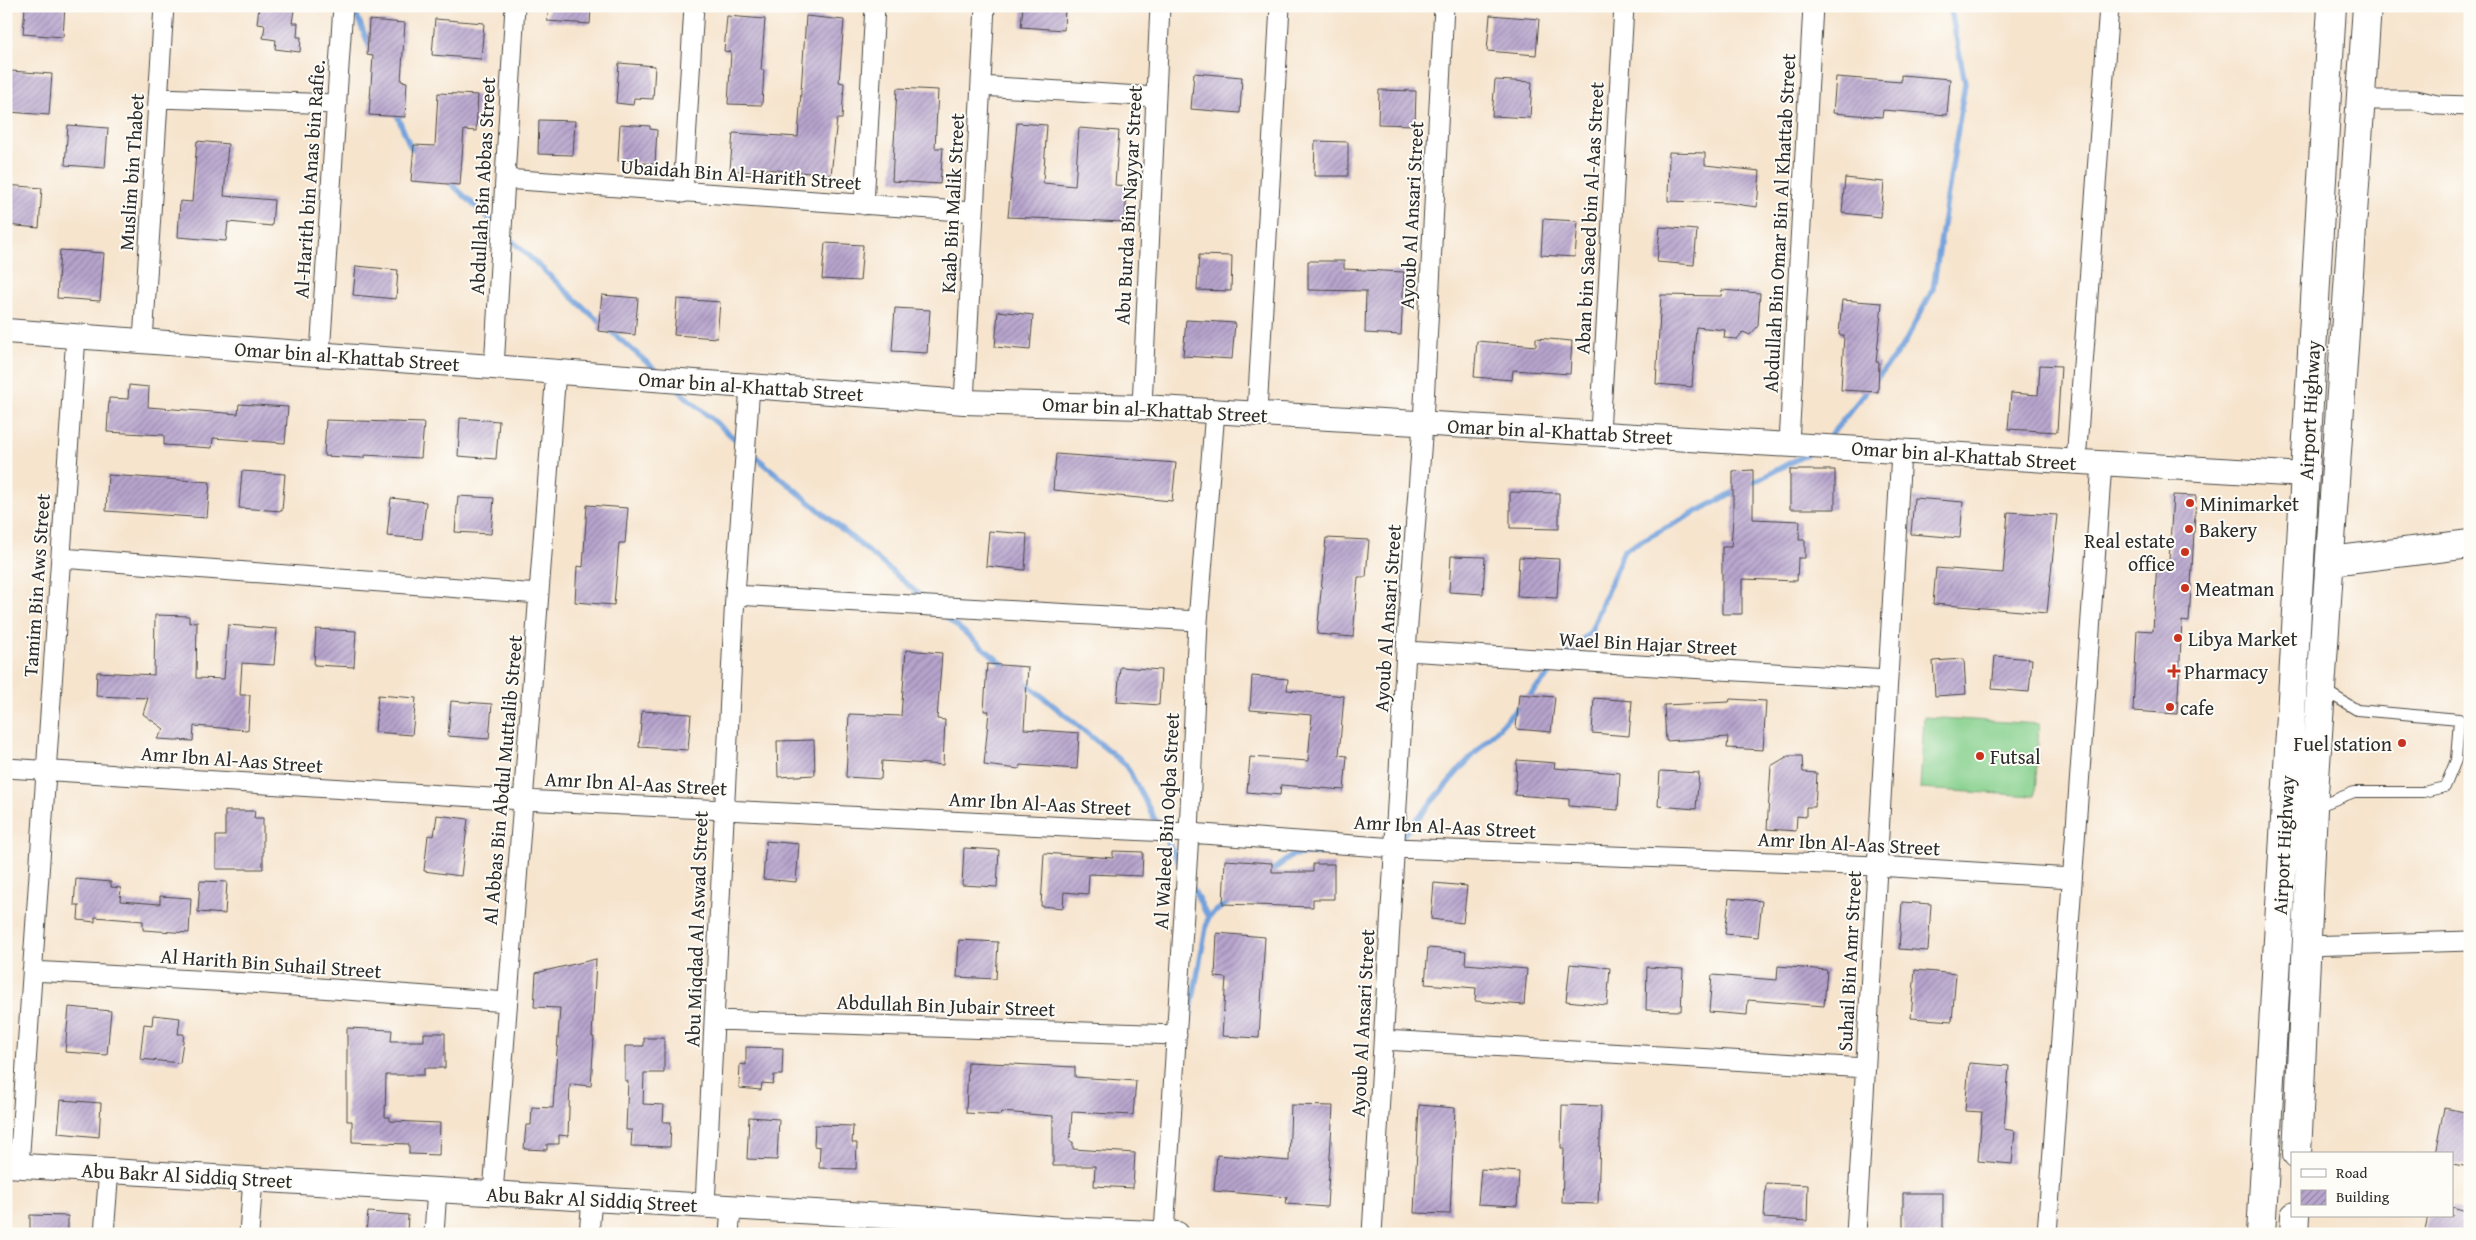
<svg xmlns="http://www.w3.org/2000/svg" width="2476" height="1240" font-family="'Gentium Book Plus',serif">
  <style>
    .pitch { fill: #86d08d; stroke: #587e5c }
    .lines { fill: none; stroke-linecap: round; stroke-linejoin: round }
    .stream { stroke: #72a1db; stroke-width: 5.5 }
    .building { fill: url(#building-hatch) }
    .service-casing { stroke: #494743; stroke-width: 12 }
    .minor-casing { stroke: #494743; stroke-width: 21 }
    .tertiary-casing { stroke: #494743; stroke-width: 26 }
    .primary-casing { stroke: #494743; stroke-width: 30 }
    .trunk-casing { stroke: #494743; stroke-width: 30 }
    .service { stroke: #fff; stroke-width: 10 }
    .minor { stroke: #fff; stroke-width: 19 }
    .tertiary { stroke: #fff; stroke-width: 24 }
    .primary { stroke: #fff; stroke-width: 28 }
    .trunk { stroke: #fff; stroke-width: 28 }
    .poi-dot { fill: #c8321e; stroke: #fdfcf7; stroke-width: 2 }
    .labels { text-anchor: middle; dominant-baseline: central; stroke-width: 4; stroke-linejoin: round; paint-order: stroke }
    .street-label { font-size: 20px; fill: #2b2b2b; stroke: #fdfcf7 }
    .poi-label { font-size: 20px; fill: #2b2b2b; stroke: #fdfcf7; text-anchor: start }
  </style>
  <defs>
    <pattern id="building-hatch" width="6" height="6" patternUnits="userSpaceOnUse" patternTransform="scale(1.25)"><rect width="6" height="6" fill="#b7a4cd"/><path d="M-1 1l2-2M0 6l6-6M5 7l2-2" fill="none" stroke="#9586a7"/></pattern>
  </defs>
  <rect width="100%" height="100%" fill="#fdfcf7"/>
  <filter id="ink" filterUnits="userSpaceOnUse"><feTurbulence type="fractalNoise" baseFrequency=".02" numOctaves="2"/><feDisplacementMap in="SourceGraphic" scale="10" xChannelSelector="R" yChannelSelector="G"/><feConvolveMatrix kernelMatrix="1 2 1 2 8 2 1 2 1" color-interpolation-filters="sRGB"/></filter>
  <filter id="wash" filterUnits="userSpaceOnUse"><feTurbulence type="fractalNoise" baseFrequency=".0096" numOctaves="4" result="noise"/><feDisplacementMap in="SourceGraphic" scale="20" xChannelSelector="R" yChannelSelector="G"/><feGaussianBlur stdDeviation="1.12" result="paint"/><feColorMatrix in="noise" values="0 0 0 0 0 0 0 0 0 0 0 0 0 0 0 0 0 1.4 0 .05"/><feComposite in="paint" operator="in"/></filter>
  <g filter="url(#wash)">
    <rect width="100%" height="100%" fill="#f6e4cd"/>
    <path class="pitch" d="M1924,717L2039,724L2035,796L1920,789Z"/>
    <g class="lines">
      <path class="stream" d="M353,6L370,48
        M395,110L410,146L419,154
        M448,181L498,227
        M506,235L593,316L657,371
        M677,389L742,445
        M1826,441L1903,346L1933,289L1965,83L1950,6
        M749,451L926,600
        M1746,486L1807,454
        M940,612L1010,670
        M1567,656L1591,631L1624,550L1738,490
        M1021,679L1126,765L1159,827
        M1164,835L1181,866
        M1400,839L1460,769L1559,664
        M1266,875L1293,855L1335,852
        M1191,885L1208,917
        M1185,1041L1208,917L1230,901"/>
    </g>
    <g id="blocks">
      <path class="building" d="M25,6H65L63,37L23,34Z
        M259,6L294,10L292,23H298L297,37H301L300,52L275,49L276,40L263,38L265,25L257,24Z
        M549,6H591L590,24L547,21Z
        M1023,6H1065L1064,30L1021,27Z
        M1490,15L1539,19L1536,55L1487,51Z
        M727,16L765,19L761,70H764L762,105L728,104L731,52L724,51Z
        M806,16L844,20L839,82L844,83L842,119H837L831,175L766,169V173L730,170L733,133L798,137Z
        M435,19L484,23L481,59L432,55Z
        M369,20L405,23L401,81L407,82L405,117L369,115L373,56L367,55Z
        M619,63L655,66L653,99L634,98L633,105L616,103Z
        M11,71L52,74L49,115L9,112Z
        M1194,73L1242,77L1240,113L1191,109Z
        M1901,75L1950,79L1947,115L1883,110L1882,117L1833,113L1836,77L1901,82Z
        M1495,80L1532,82L1530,118L1492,116Z
        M897,88L938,90L935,148H943L940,184L892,181Z
        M1379,90L1416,91L1415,125L1378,124Z
        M438,93L478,95L476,131L464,130L460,185L411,181L414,145L435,146Z
        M539,120L575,121L573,155L538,154Z
        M1017,123L1047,125L1043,183L1075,186L1079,128L1119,131L1115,185L1127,186L1125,222L1008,217Z
        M620,124L650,126V129L657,130L655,164L618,161Z
        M68,125L108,128L105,168L65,165Z
        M197,141L228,144L224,196L274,200L272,226L228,222L226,241L178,237L180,201L192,202Z
        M1315,141L1348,142V176H1314Z
        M1669,152L1705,153V165L1760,171L1757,207L1728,203L1668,201Z
        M1845,178L1884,182L1881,217L1842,213Z
        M6,185L42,188L39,228L6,225Z
        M1543,219L1578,221L1575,257L1541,255Z
        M1660,227L1697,230L1694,265L1657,262Z
        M825,243L863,245L860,281L822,279Z
        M60,250L104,253L100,301L57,298Z
        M1199,255L1232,256L1231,291L1197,290Z
        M1308,261H1344V269L1404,272L1401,335L1365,333L1366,291L1308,290Z
        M356,266L398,270L396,299L353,295Z
        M1722,290L1760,293L1758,326L1750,335L1743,332L1737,339L1724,338L1725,330L1696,327L1692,387L1656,384L1661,295L1721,296Z
        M602,295L638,298L635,335L598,331Z
        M677,299L720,302L717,338L674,335Z
        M1842,300L1882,303L1876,362H1879L1878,392L1841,390L1844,335H1839Z
        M895,308L930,310L927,353L892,351Z
        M998,311L1033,315L1030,350L995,347Z
        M1186,320L1235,323L1232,359L1183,356Z
        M1536,338L1572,341L1570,374L1513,370L1512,380L1474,377L1477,341L1536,346Z
        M2040,365L2061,366L2057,432L2008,429L2011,393L2038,395Z
        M129,385L149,387L148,407L238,414L239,404L288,407L285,443L213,438L212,448L164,445V435L107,432L109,398L128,399Z
        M460,418L499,421L496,459L458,456Z
        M326,420L424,423L421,458L364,455V458L324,456Z
        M1056,454L1176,463L1172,501L1053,490Z
        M1753,470V519L1800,521L1799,540H1805V558H1798L1797,581L1742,579V614H1722V547H1731L1733,518V471Z
        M1790,470H1835V509H1790Z
        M242,471L285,474L282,511L239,508Z
        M108,475L210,482L207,518L106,511Z
        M1510,492L1559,493V529L1510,528Z
        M2173,495L2196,496L2189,622L2182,621L2177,714L2133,711L2137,630L2153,631L2157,561H2169Z
        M458,496L494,498L491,534L455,532Z
        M391,498L426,502L422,539L387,536Z
        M1914,498L1963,502L1960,538L1911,534Z
        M587,505L628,508L625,543H619L614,605L575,602L577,566L583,567Z
        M2008,512L2057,515L2047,613L1933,604L1936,568L2003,573Z
        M989,531L1027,534L1025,570L986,566Z
        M1326,538L1369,540L1366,577H1358L1353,637L1317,634Z
        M1451,556L1485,557L1483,594L1449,592Z
        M1519,557L1559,559L1557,598L1517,596Z
        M155,615L189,616V623L197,621L196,678L224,679L228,625L277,629L274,665L242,663L240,695H250L248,730L194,726L193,741L157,739L164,729L143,714L148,698L96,696L97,672L154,675Z
        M316,629L356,631L354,667L314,665Z
        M906,650L942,653L937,719L945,720L943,765L882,761L881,779L846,777L849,714L901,716Z
        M1995,656L2032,659L2029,692L1992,689Z
        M1964,659L1966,694L1935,696L1933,661Z
        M987,664L1028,667L1024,729L1079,733L1077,769L1020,765L1019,769L984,765L989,711H984Z
        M1120,667L1161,670L1159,705L1117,702Z
        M1252,676L1288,679L1287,690L1344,696L1339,755L1347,756L1344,790L1281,785L1280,795L1247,792L1250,757L1308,761L1312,715L1250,710Z
        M1519,694L1555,697L1551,732L1516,729Z
        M378,695L416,698L412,735L375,732Z
        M1594,698L1632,701L1629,736L1592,733Z
        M1730,699L1766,701L1763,750L1727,748L1728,737L1666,741L1664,705L1729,702Z
        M451,701L492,704L489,739L448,736Z
        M642,711L691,714L688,750L639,747Z
        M814,740L815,775L778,777L777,741Z
        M1788,756H1802L1803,772L1817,773L1815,807H1806V817L1797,816L1796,831L1767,829L1771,766Z
        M1517,760L1555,763L1554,768L1620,773L1618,810L1569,806V799L1515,795Z
        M1660,771L1699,773L1696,809L1658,806Z
        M225,811H255L254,818H263V869H216V836H225Z
        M437,815L468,819L461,876L424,871L428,835L434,836Z
        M766,841L799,844L796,882L763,879Z
        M964,848L999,850L997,887L962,885Z
        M1113,851L1143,852L1142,876L1089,874L1088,894L1064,892L1063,908L1041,906L1044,853L1113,858Z
        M1225,860L1272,863V872H1313V864H1334V899H1313V907L1223,904Z
        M76,879L111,882V887L121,888L120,901L160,904V896L191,898L189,933L143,930V921L95,917V922L78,920L79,905H74Z
        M200,881L227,882L225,914L198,912Z
        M1434,883L1467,886L1463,923L1431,919Z
        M1729,898L1762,901L1758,937L1725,934Z
        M1902,902L1931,904L1928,951L1899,949Z
        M1217,933L1265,937L1259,1038L1222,1036L1226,978L1215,977Z
        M959,940L998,942L996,979L957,977Z
        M1428,948L1466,951L1465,964L1527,969L1524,1005L1475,1001L1476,988L1425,984Z
        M596,959L592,1037H594L591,1086L570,1084L568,1136L559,1135V1144H547V1150L524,1149L526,1125H531L532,1107L553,1108L560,1008L534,1007L536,973Z
        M1570,964L1610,968L1607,1005L1566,1001Z
        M1778,966L1827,970L1824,1006L1748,1000L1747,1015L1709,1012L1712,975L1777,980Z
        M1647,967L1683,969L1681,1011L1646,1010Z
        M1915,970L1956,974L1952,1021L1911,1018Z
        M69,1007L111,1011L107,1055L65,1052Z
        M153,1015L180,1018L178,1034H184L180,1063L140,1059L144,1024L152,1025Z
        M347,1028L392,1030L391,1041H424V1033H445V1068H424V1075H386L385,1117H390V1121L440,1123L439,1155L409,1154V1144L352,1142V1121H347Z
        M644,1038H664V1073H644L643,1104L664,1105L663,1122H671L670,1147L631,1146L632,1130H626L628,1081H625V1046H644Z
        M746,1047L783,1048L782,1075H774L773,1084L762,1083L761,1090L739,1088L740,1064L746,1065Z
        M968,1062L1075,1067V1077L1136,1081L1133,1115L1072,1112L1070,1142H1073V1149L1135,1153L1133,1188L1094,1186L1095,1166H1053V1116L1001,1112L1000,1115L966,1113Z
        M1969,1063L2009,1066L2004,1129L2015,1131L2012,1164L1978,1161L1982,1112L1965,1111Z
        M61,1100L101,1103L99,1137L58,1133Z
        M1291,1105L1333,1106L1327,1207L1286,1204L1287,1197L1214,1191L1217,1155L1289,1161Z
        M1419,1105L1455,1108L1450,1214L1414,1213Z
        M1562,1105L1601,1106L1598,1204L1562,1203L1564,1148H1561Z
        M2444,1108L2470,1113V1167L2452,1164V1154H2435Z
        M749,1117L779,1119L777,1160L747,1159Z
        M815,1125L853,1126L852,1143H857L856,1169L819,1168L820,1147L814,1146Z
        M1481,1169L1519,1172L1517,1206L1478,1204Z
        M1766,1183L1808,1185L1807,1221L1764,1218Z
        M1903,1193H1943V1234H1903Z
        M2452,1207L2470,1212L2464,1234H2424L2428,1216H2452Z
        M368,1212L408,1215L407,1234H366Z
        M30,1215L68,1216V1234H30Z"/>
    </g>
  </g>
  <g filter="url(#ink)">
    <use href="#blocks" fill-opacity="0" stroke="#494743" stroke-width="1"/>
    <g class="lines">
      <g class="service-casing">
        <path id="service" d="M2314,808L2354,792H2423L2445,787L2456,760L2459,719L2357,710L2324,690"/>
      </g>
      <g class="minor-casing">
        <path id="minor" d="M981,86L1155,97
          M158,98L337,104
          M2361,100H2416L2437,105L2470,106
          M505,179L974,212
          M683,193L694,6
          M864,205L875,6
          M143,341L164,6
          M320,354L343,6
          M494,368L515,6
          M964,402L985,6
          M1142,407L1160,6
          M1257,413L1280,6
          M1600,433L1624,6
          M1789,443L1813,6
          M2076,462L2109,6
          M61,558L539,594
          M735,595L1198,621
          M1406,651L1888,680
          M6,768L523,800L1189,833L1395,848L1877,866L2072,878
          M2305,946L2470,941
          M32,971L266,984L507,1002
          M715,1020L1177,1035
          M1384,1040L1866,1068
          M19,1166L76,336
          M493,1193L556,371
          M705,1205L735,595L750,386
          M1164,1233L1189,833L1198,621L1215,411
          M104,1234L109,1169
          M249,1234L253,1178
          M434,1234L437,1189
          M589,1234L592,1199
          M729,1234L731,1208
          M917,1234L918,1218
          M1372,1234L1406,651L1423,424L1444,6
          M1856,1234L1901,452
          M2047,1234L2102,463"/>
      </g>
      <g class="tertiary-casing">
        <path id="tertiary" d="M6,331L964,402L1142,407L2305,475
          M6,1165L918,1218L1062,1229L1177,1234"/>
      </g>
      <g class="primary-casing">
        <path id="primary" d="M2331,561L2470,544"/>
      </g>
      <g class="trunk-casing">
        <path id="trunk" d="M2297,1154L2313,808L2367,6
          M2261,1234L2332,6
          M2294,1234L2295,1216"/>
      </g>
      <use href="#service" class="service"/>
      <use href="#minor" class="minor"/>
      <use href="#tertiary" class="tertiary"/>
      <use href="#primary" class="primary"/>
      <use href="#trunk" class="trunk"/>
    </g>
  </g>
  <g class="poi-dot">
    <circle cx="2190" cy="503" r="5"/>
    <circle cx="2189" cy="529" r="5"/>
    <circle cx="2185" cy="552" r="5"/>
    <circle cx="2185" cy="588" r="5"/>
    <circle cx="2178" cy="638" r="5"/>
    <path d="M2171.5 663.5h5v5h5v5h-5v5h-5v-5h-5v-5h5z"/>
    <circle cx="2170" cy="707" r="5"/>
    <circle cx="2402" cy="743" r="5"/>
    <circle cx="1980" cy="756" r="5"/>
  </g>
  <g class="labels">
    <g class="street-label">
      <text transform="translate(131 172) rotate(-86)">Muslim bin Thabet</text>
      <text transform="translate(741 174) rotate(4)">Ubaidah Bin Al-Harith Street</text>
      <text transform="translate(309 179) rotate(-86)">Al-Harith bin Anas bin Rafie.</text>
      <text transform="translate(482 186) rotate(-87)">Abdullah Bin Abbas Street</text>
      <text transform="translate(952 203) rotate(-87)">Kaab Bin Malik Street</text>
      <text transform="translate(1128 205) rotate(-87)">Abu Burda Bin Nayyar Street</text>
      <text transform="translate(1411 215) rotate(-87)">Ayoub Al Ansari Street</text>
      <text transform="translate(1589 218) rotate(-87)">Aban bin Saeed bin Al-Aas Street</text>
      <text transform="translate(1779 223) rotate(-87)">Abdullah Bin Omar Bin Al Khattab Street</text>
      <text transform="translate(347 356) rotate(4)">Omar bin al-Khattab Street</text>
      <text transform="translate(751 386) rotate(4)">Omar bin al-Khattab Street</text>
      <text transform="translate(1155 409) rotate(3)">Omar bin al-Khattab Street</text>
      <text transform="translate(2309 410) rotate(-87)">Airport Highway</text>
      <text transform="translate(1560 431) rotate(3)">Omar bin al-Khattab Street</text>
      <text transform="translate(1964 455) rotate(4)">Omar bin al-Khattab Street</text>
      <text transform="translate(36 585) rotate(-86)">Tamim Bin Aws Street</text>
      <text transform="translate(1387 618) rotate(-86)">Ayoub Al Ansari Street</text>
      <text transform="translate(1648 643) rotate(3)">Wael Bin Hajar Street</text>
      <text transform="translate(232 759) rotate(4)">Amr Ibn Al-Aas Street</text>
      <text transform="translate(502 780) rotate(-85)">Al Abbas Bin Abdul Muttalib Street</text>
      <text transform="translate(636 783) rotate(3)">Amr Ibn Al-Aas Street</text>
      <text transform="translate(1040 803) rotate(3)">Amr Ibn Al-Aas Street</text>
      <text transform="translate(1166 821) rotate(-87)">Al Waleed Bin Oqba Street</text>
      <text transform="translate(1445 826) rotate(3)">Amr Ibn Al-Aas Street</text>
      <text transform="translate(1849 843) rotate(3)">Amr Ibn Al-Aas Street</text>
      <text transform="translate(2283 845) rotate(-87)">Airport Highway</text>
      <text transform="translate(696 929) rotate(-88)">Abu Miqdad Al Aswad Street</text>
      <text transform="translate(1849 961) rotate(-87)">Suhail Bin Amr Street</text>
      <text transform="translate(271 963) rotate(4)">Al Harith Bin Suhail Street</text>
      <text transform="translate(946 1005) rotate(2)">Abdullah Bin Jubair Street</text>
      <text transform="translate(1362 1023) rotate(-87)">Ayoub Al Ansari Street</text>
      <text transform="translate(187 1175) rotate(3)">Abu Bakr Al Siddiq Street</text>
      <text transform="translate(592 1199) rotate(3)">Abu Bakr Al Siddiq Street</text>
    </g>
    <g class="poi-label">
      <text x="2200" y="503">Minimarket</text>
      <text x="2199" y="529">Bakery</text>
      <text x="2175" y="540" text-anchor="end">Real estate<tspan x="2175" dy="23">office</tspan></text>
      <text x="2195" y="588">Meatman</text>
      <text x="2188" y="638">Libya Market</text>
      <text x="2184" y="671">Pharmacy</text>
      <text x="2180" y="707">cafe</text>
      <text x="2392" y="743" text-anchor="end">Fuel station</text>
      <text x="1990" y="756">Futsal</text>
    </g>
  </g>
  <rect width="2476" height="1240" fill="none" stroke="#fdfcf7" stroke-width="25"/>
  <rect x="2291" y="1152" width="162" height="65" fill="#fdfcf7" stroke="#a9a8a5"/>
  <rect x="2301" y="1169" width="25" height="8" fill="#ffffff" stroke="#a9a8a5"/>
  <text x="2336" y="1178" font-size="15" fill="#2b2b2b">Road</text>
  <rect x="2301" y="1190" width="25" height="15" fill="url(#building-hatch)" stroke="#a9a8a5"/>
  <text x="2336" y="1202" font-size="15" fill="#2b2b2b">Building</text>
</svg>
